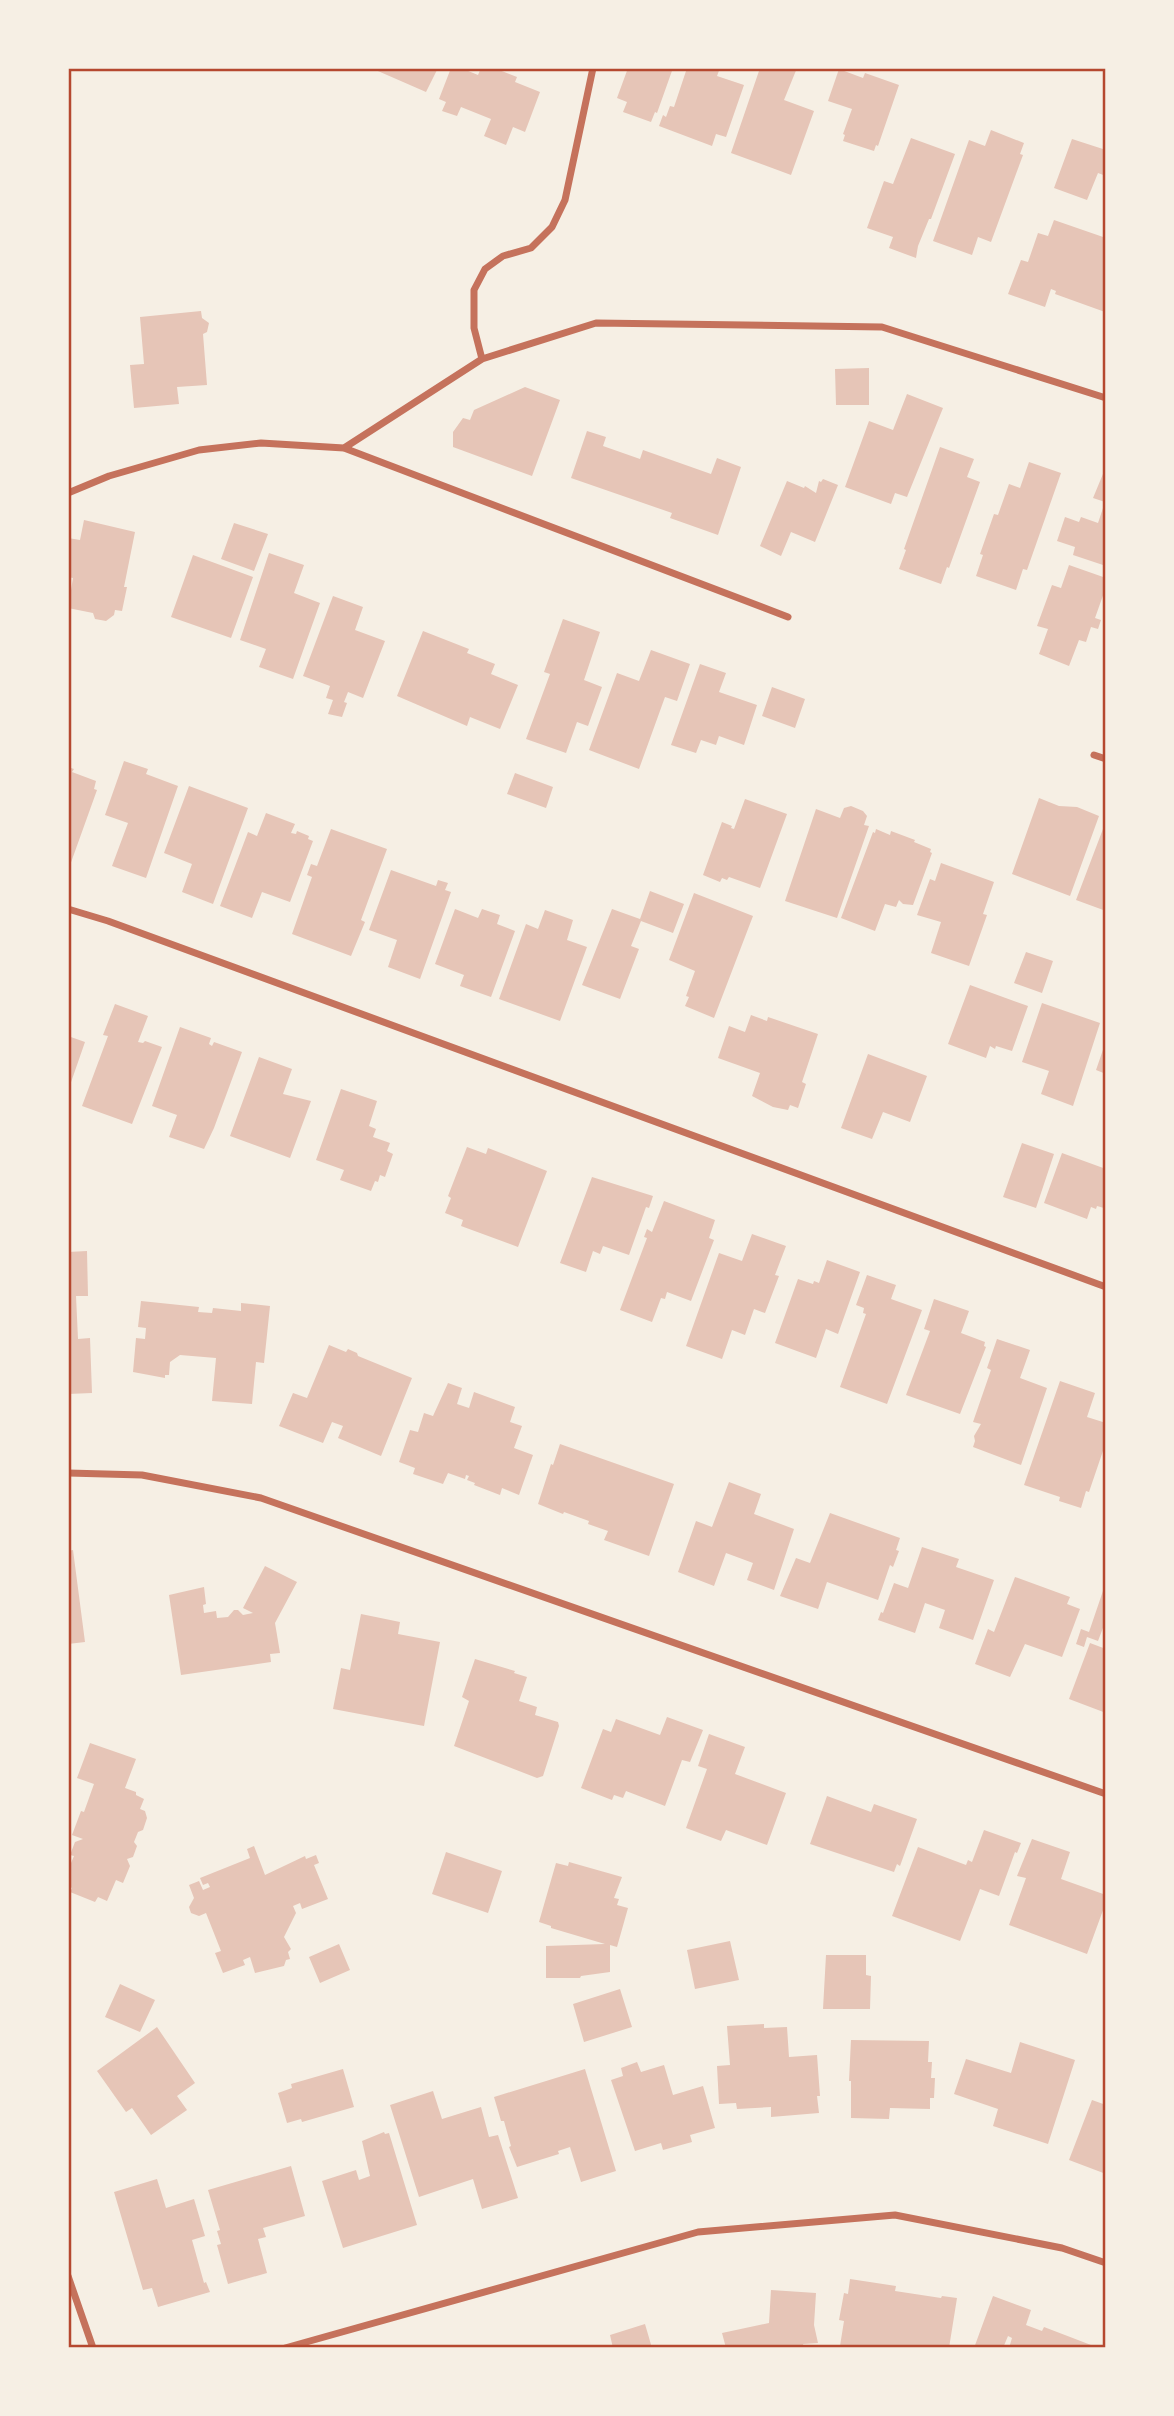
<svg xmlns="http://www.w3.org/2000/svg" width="1174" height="2416" font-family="'Zilla Slab',serif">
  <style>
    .building { fill: #e6c5b7 }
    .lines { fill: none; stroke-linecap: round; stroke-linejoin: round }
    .minor { stroke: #c5725c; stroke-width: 7 }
    .neatline { fill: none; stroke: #b5482f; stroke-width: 2.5 }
  </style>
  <rect width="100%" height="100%" fill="#f6efe4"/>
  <path class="building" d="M371,68H438L426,92Z
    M451,68H461L478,75L481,68H494L517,77L515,82L540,92L525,132L513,127L506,145L484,136L491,119L461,107L457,116L442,111L446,102L439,99Z
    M628,68H673L657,113L655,112L651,122L623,112L627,102L617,98Z
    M687,68H720L717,76L744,85L726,137L716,134L712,146L659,126L663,115L666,117L670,106L674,107Z
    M760,68H797L784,100L814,111L791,175L731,153Z
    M839,69L863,78L865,73L899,85L878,146L876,145L874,151L843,141L845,135L843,134L852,109L828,101Z
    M991,130L1024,143L1020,154L1023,155L991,242L978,237L972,255L933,241L969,140L985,146Z
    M911,138L955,154L931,219H929L918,246L916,258L889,248L893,237L867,228L884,181L893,184Z
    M1072,139L1106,150V176L1098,173L1087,200L1054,188Z
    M1054,220L1106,238L1105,312L1055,294L1056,291L1051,289L1045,307L1008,294L1021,260L1028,262L1038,233L1048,236Z
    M201,311L202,318L209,323L207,332L203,334L207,385L177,387L179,404L134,408L130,365L144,364L140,317Z
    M869,368V405H836L835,369Z
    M525,387L560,400L532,476L453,447V432L463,418L470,420L474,410Z
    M907,394L943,408L907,497L895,493L891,504L845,487L869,421L893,430Z
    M587,431L606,437L603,446L640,459L643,450L711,474L717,458L741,467L718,535L670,518L672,513L571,478Z
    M940,447L974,459L967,477L980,482L949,568L947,567L941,584L899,569L906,550L904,549Z
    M1029,462L1061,473L1027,570L1023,569L1016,590L976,576L983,555L980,554L994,514L998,515L1009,484L1020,488Z
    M1105,469H1106V566L1073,555L1075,547L1057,541L1065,517L1079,522L1081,517L1098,523L1105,502L1093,498Z
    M823,479L838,485L815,542L791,532L781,556L760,546L787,481L804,488L805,486L816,493L819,481L821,482Z
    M84,520L135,532L124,587H127L122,611L115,610L114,615L106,621L95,619L93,613L68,608L73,578L68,577V538L80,540Z
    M234,523L268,534L254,571L221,559Z
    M269,553L304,565L294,593L320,603L293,679L259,667L266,649L240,640Z
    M193,555L253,577L231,638L171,617Z
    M1069,565L1106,578V587L1095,618L1101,620L1098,629L1091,627L1086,642L1079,640L1069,666L1039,654L1048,629L1037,626L1052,585L1061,588Z
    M333,596L363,607L355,630L385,641L363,698L348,692L344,702L347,703L342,717L328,714L333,700L326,698L330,686L303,676Z
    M563,619L600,632L584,680L602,687L588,726L577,722L566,753L526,739L550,674L544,672Z
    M423,631L469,649L467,653L495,664L491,674L518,685L500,729L470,717L467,726L397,696Z
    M651,650L690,664L677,701L665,697L639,769L589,750L617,673L639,681Z
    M700,664L726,673L719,692L757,705L744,745L719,736L716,745L701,740L696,753L671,745Z
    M772,687L805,699L795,728L762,716Z
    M124,761L148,769L146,774L178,786L146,878L112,866L128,823L105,815Z
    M68,767L74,769L72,772L96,781L94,789L97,790L69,868Z
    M515,773L553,787L546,808L507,794Z
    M189,786L248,808L213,904L182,892L192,864L164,853Z
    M1039,798L1059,806L1077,807L1099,816L1070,896L1012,874Z
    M745,799L787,814L760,888L729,877L727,880L722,878L720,882L703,875L722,822L732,826L731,828L734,829Z
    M851,806L863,811L867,816L864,825L869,826L837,918L785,901L816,809L840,818L844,808Z
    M266,813L295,824L291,833L296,834L297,831L309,836L308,839L313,841L290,902L262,892L252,918L220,906L248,832L257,836Z
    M1106,821V911L1076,900Z
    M331,829L387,849L361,920L365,922L351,956L292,934L312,877L307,875L311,864L317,866Z
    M876,829L890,835L891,831L915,840L914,842L931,849L930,852L932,853L913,905L903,904L899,900L896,907L885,904L875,931L841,918L873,832L875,833Z
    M941,863L994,882L983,914L987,915L969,966L931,953L941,922L917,915L930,879L935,881Z
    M391,870L436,886L438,880L448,883L445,890L451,892L420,979L388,967L397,940L369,930Z
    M650,891L684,904L673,933L641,921L631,946L639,949L620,999L582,985L612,909L640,919Z
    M694,893L753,916L714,1018L685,1006L689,997L686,996L695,971L669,960Z
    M455,909L478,918L482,909L500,915L497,924L515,931L491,997L460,986L464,975L435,964Z
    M545,910L573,920L567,940L587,947L560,1021L499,999L526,924L538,929Z
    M1026,952L1053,961L1042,993L1014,983Z
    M970,985L1028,1006L1012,1051L996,1046L995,1049L990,1046L986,1058L948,1044Z
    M1042,1003L1100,1023L1073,1106L1041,1094L1049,1071L1022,1062Z
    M115,1004L148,1016L138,1042L143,1043L145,1041L162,1047L132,1124L82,1106L108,1036L103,1035Z
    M751,1015L767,1021L768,1017L818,1034L802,1082L806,1084L798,1108L790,1105L788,1110L773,1107L752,1096L760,1073L718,1058L729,1026L745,1032Z
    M180,1027L211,1038L209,1044L212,1046L214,1042L242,1052L214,1128L204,1149L169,1137L177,1115L152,1106Z
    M68,1036L85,1042L69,1088H68Z
    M1106,1041V1074L1096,1070Z
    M868,1054L927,1076L910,1122L883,1112L872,1139L841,1128Z
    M259,1057L292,1069L283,1094L311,1101L290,1158L230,1136Z
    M341,1089L377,1101L369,1126L376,1129L373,1137L390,1143L387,1151L393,1154L385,1177L380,1175L378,1182L375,1181L371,1191L340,1180L344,1170L316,1160Z
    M1022,1143L1054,1154L1036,1208L1003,1197Z
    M467,1147L486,1154L488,1148L547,1171L518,1247L461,1226L463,1220L445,1213L451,1198L448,1196Z
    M1062,1153L1106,1169L1104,1208L1097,1206L1096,1209L1091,1207L1087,1219L1044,1203Z
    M592,1177L653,1196L649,1208L646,1207L629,1255L603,1246L600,1254L593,1251L586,1272L560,1263Z
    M664,1201L715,1220L709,1238L714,1240L691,1301L667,1292L665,1299L661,1298L652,1322L620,1310L647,1238L644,1237L647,1229L652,1232Z
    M752,1234L786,1246L775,1275L779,1276L765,1313L754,1309L745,1335L732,1330L722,1359L686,1346L719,1253L742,1261Z
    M87,1251L88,1296H76L78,1339L90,1338L92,1393L68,1394V1252Z
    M827,1260L860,1272L838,1334L826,1329L816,1358L775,1343L798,1279L813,1284L814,1281L819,1283Z
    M867,1275L896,1285L891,1299L922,1310L887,1404L840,1387L866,1314L863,1313L864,1308L856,1305Z
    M934,1299L969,1311L961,1333L985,1342L984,1346L986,1347L960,1414L906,1395L930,1331L924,1329Z
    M141,1301L199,1307L198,1312L212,1313L213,1308L241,1311V1303L270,1306L264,1363L256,1362L252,1404L212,1401L216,1358L180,1355L170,1362L169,1375H165V1378L133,1372L136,1338L145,1339L146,1328L138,1327Z
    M997,1339L1030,1350L1020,1378L1047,1388L1021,1465L973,1447L975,1441L974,1436L981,1424L973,1422L991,1370L987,1368Z
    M329,1345L346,1352L348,1349L357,1353L358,1356L412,1378L381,1456L338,1438L343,1426L332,1422L323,1443L279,1426L293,1393L307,1398Z
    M1060,1381L1095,1393L1087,1417L1106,1423V1442L1089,1492L1086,1491L1081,1508L1059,1501L1060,1497L1024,1485Z
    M448,1383L462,1388L457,1404L469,1408L474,1392L515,1407L510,1422L522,1426L514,1448L533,1455L519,1495L502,1488L500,1495L474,1485L475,1483L467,1480L469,1476L466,1475L465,1479L448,1473L443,1484L413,1474L415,1468L399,1462L410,1430L418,1432L424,1413L433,1416Z
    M560,1444L674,1484L649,1556L604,1540L608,1531L588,1524L589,1521L564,1512L563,1514L538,1504L551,1464L553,1465Z
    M729,1482L761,1494L754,1514L794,1529L774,1590L747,1580L753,1563L726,1553L714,1586L678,1572L696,1521L712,1527Z
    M830,1513L900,1538L896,1550L899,1551L893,1567L890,1565L878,1600L827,1582L818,1609L780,1596L796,1558L810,1563Z
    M922,1547L959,1559L956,1567L994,1580L973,1640L939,1628L945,1610L925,1603L915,1633L878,1620L881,1612L883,1613L894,1583L908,1588Z
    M73,1550L85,1642L68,1644V1551Z
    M265,1566L297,1582L275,1623L280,1653L270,1654L271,1662L181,1675L169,1595L204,1587L206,1604L203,1605L204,1613L216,1611L217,1618L228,1617L234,1610H238L243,1615L253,1613L243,1608Z
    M1015,1577L1070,1597L1067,1604L1080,1609L1062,1657L1025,1644L1010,1677L975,1664L988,1629L994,1632Z
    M1105,1585L1106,1620L1098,1641L1087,1637L1084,1647L1076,1644L1081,1629L1089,1632Z
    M361,1614L400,1622L398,1634L440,1642L424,1726L333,1709L341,1668L350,1670Z
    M1090,1643L1106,1649V1713L1069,1699Z
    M475,1659L515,1671L514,1673L527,1677L519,1701L537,1707L535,1715L558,1722L559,1726L543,1776L537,1778L454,1746L469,1701L462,1697Z
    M667,1717L703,1730L690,1762L682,1760L665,1806L626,1791L623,1798L614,1795L612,1800L581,1788L603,1729L611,1732L616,1719L660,1735Z
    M709,1734L745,1747L735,1774L786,1793L767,1845L726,1830L721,1841L686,1828L707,1769L698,1766Z
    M90,1743L136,1759L125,1788L136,1792V1795L144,1799L140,1809L145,1811L147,1818L143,1830L138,1832L134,1842L137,1846L133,1857L127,1859L130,1866L123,1883L116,1880L107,1901L98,1897L95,1902L70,1892L72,1888L68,1886V1870L74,1856L70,1855L75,1842L83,1839L72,1835L81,1811L84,1812L94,1784L77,1778Z
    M827,1796L871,1812L874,1804L917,1819L900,1866L897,1864L894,1872L810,1844Z
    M984,1830L1021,1843L1017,1853L1015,1852L999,1896L980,1889L960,1941L892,1916L918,1847L966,1865L968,1860L972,1862Z
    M1032,1839L1070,1852L1061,1879L1106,1895V1902L1087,1954L1009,1925L1026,1878L1017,1876Z
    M254,1846L265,1875L305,1856L306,1859L316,1855L319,1863L314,1865L328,1899L302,1909L300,1903L293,1906L296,1913L284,1937L291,1949L288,1952L290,1959L286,1960L284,1966L255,1973L250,1957L243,1960L245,1965L223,1973L215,1953L221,1951L206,1913L199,1916L191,1913L189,1907L194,1898L189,1885L199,1881L203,1890L210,1887L208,1883L203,1885L200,1878L250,1858L247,1849Z
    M446,1852L502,1871L488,1913L432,1894Z
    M569,1862L622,1877L614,1898L619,1899L617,1905L628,1908L617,1947L610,1945V1972L581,1976L580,1978H546V1946L605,1944L551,1928V1926L539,1922L556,1863L568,1866Z
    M730,1941L739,1980L695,1989L687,1950Z
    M339,1944L350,1970L320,1983L309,1957Z
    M826,1955H866V1975L871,1976L870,2009H823Z
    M120,1984L155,2000L140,2032L105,2017Z
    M620,1989L632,2027L584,2042L573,2004Z
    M764,2024V2028L787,2027L789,2057L817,2055L820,2096H817L819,2113L771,2117V2107L737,2109L736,2103L719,2104L717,2066L730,2065L727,2026Z
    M157,2027L195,2083L177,2096L187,2110L151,2135L132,2108L126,2112L97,2071Z
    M851,2040L929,2041L928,2062H932L931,2078H935L934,2098H930V2109L890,2108L889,2119L851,2118V2081H849Z
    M1020,2042L1075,2060L1048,2144L993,2126L998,2109L954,2094L966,2059L1011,2073Z
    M637,2062L641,2072L664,2065L673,2095L703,2086L715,2128L690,2135L692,2142L663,2150L661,2143L635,2151L611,2080L623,2076L621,2068Z
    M343,2069L354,2107L302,2122L301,2119L287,2123L278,2093L292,2088L291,2084Z
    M585,2069L616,2171L581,2182L570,2147L558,2151L559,2154L517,2167L509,2147L511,2146L504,2121H501L494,2097Z
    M433,2091L442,2119L481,2107L489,2137L498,2135L518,2198L482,2209L473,2179L419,2197L390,2105Z
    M1092,2100L1106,2105V2174L1069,2160Z
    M384,2132L385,2134L389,2133L417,2225L343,2248L322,2181L356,2170L359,2180L370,2176L362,2141Z
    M291,2166L305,2216L263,2228L266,2237L258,2239L267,2273L228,2284L217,2245L221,2244L217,2231L220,2230L208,2190Z
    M157,2179L166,2208L194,2199L205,2236L192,2240L204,2283L206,2282L210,2292L158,2307L152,2288L143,2290L114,2192Z
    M850,2279L896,2286L895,2291L941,2298L942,2296L957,2298L949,2348H855L840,2346L844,2321L839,2320L844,2293L848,2294Z
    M771,2290L816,2293L814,2325L818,2343L803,2344L804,2348H726L722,2333L769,2323Z
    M993,2296L1031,2310L1026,2325L1042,2331L1044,2327L1091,2345L1090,2348H1009L1012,2338L1008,2336L1003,2348H974Z
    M645,2324L652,2348H613L610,2335Z"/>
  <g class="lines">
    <path class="minor" d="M482,359L474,328V290L485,269L503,256L531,248L552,227L565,200L593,68
      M344,448L482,359L596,323L882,327L1106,398
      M68,493L109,476L199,450L261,443L344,448L788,617
      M1094,755L1106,759
      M68,909L108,921L1106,1287
      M68,1473L142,1475L261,1498L1106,1794
      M68,2276L93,2348
      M285,2348L698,2232L895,2215L1062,2248L1106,2263"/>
  </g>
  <rect width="1174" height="2416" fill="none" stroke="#f6efe4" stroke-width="140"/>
  <rect x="70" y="70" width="1034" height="2276" class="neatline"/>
</svg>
